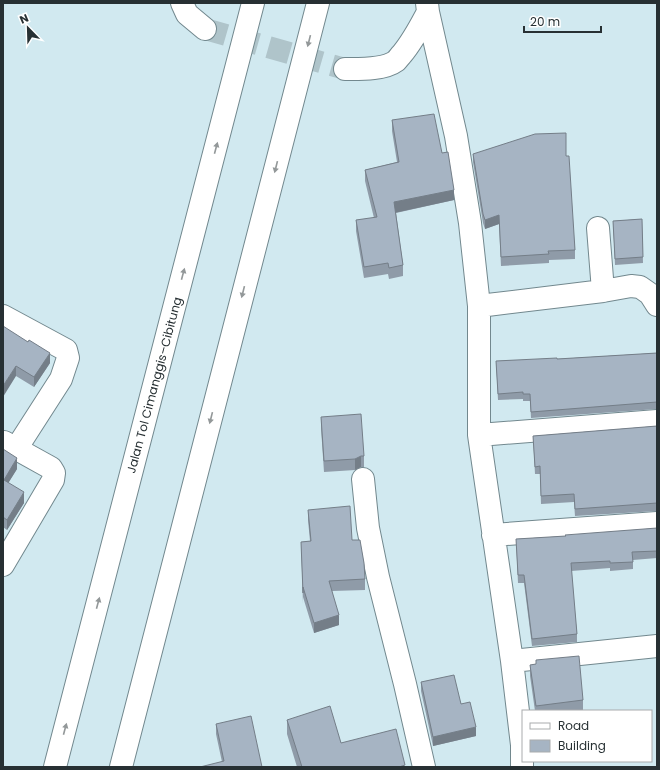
<svg xmlns="http://www.w3.org/2000/svg" width="660" height="770" font-family="Poppins,sans-serif">
  <style>
    .lines { fill: none; stroke-linecap: round; stroke-linejoin: round }
    .minor-tunnel { stroke: #afc4ca; stroke-width: 22; stroke-dasharray: 22 11; stroke-linecap: butt }
    .minor-casing { stroke: #72888e; stroke-width: 24 }
    .highway-casing { stroke: #72888e; stroke-width: 24 }
    .minor { stroke: #fff; stroke-width: 22 }
    .highway { stroke: #fff; stroke-width: 22 }
    .wall { fill: #8f9ba8 }
    .shaded-wall { fill: #747e88 }
    .building { fill: #a6b4c3; stroke: #747e88 }
    .oneway { fill: #939899 }
    .labels { text-anchor: middle; dominant-baseline: central; stroke-width: 4; stroke-linejoin: round; paint-order: stroke }
    .street-label { font-size: 12px; fill: #273033; stroke: #fff }
  </style>
  <rect width="100%" height="100%" fill="#d1e9f0"/>
  <g class="lines">
    <path class="minor-tunnel" d="M205,29L345,69"/>
    <g class="minor-casing">
      <path id="minor" d="M182,3L187,14L205,29
        M427,3L428,12L456,136L470,223L479,306V435L512,661L522,745V767
        M345,69C359,69 384,70 396,61C398,59 400,56 402,54C413,41 420,27 428,12
        M598,228L603,291
        M479,306L603,291L631,286L640,287L650,294L657,305
        M3,316L66,350L68,358L61,379L16,449
        M479,435L657,421
        M363,479L368,528L378,577L405,684L424,767
        M493,535L657,523
        M3,565L53,480L54,473L51,468L4,442
        M512,661L657,646"/>
    </g>
    <g class="highway-casing">
      <path id="highway" d="M55,767L253,3
        M121,767L318,3"/>
    </g>
    <use href="#minor" class="minor"/>
    <use href="#highway" class="highway"/>
  </g>
  <path class="wall" d="M392,120L442,153L454,200L396,213L403,265V276L389,279L388,274L364,278L356,231V220L374,218L365,181V170L397,162L392,131Z
    M473,154L566,156L575,250V259L549,260V263L501,266L499,224L485,229L483,223L473,162Z
    M642,219L643,263L615,265L613,221Z
    M3,326L50,363L34,387L16,376Z
    M657,353V409L531,418L530,401H523V399L498,400L496,361L557,359Z
    M321,417L364,456V467H361L355,470L324,472L321,428Z
    M657,426V511L575,516L574,502L541,504L540,474H535L533,436Z
    M3,449L17,469L8,483L24,503L7,530L3,527Z
    M308,510L352,540L365,579V590L332,591L339,625L314,633L303,597V604L301,542L310,541L308,520Z
    M657,528V558L633,560V569L610,571V568L571,571L577,634V642L532,646L524,583H518L516,539L566,536Z
    M536,660L583,700V711H535L530,676V665L536,664Z
    M421,682L461,704L476,736L433,746L421,691Z
    M287,720L341,743L405,767H297L287,734Z
    M216,724L262,767L222,762L216,734Z"/>
  <path class="shaded-wall" d="M454,190V200L394,213V202Z
    M499,215V224L485,229V220Z
    M50,353V363L34,387V377Z
    M16,366V376L3,397V386Z
    M361,456V467L355,470V459Z
    M17,458V469L4,490V480Z
    M24,492V503L7,530V520Z
    M339,615V625L314,633V623Z
    M476,727V736L433,746V737Z"/>
  <path class="building" d="M434,114L442,153L448,152L454,190L394,202L403,265L389,268L388,263L364,267L356,220L377,217L365,170L399,162L392,120Z
    M566,133V156H569L575,250L548,251L549,254L501,257L499,215L485,220L483,214L473,154L535,134Z
    M642,219L643,257L615,259L613,221Z
    M3,326L28,342L29,340L50,353L34,377L16,366L3,386Z
    M657,353V402L531,412L530,394H523V392L498,394L496,361L557,358V359Z
    M361,414L364,456H361L355,459L324,461L321,417Z
    M657,426V503L575,509L574,494L541,496L540,466L535,467L533,436Z
    M3,449L17,458L4,480L24,492L7,520L3,517Z
    M350,506L352,540H360L364,563L365,579L329,581L339,615L314,623L303,587V593L301,542L311,541L308,510Z
    M657,528V551L632,552L633,562L610,563V561L571,563L577,634L532,639L524,575H518L516,539L566,536L565,535Z
    M579,656L583,700L536,706L530,665L536,664V660Z
    M454,675L461,704L470,702L476,727L433,737L421,682Z
    M330,706L341,743L396,729L405,765L399,767H302L287,720Z
    M251,716L262,767H200L224,761L216,724Z"/>
  <defs><path id="oneway-solid" d="M-6-.8H1V-3.2L6.5 0L1 3.2V.8H-6Z"/></defs>
  <g class="oneway">
    <use href="#oneway-solid" transform="translate(309 41) rotate(104)"/>
    <use href="#oneway-solid" transform="translate(216 148) rotate(-75)"/>
    <use href="#oneway-solid" transform="translate(276 167) rotate(104)"/>
    <use href="#oneway-solid" transform="translate(183 274) rotate(-75)"/>
    <use href="#oneway-solid" transform="translate(243 292) rotate(104)"/>
    <use href="#oneway-solid" transform="translate(211 418) rotate(104)"/>
    <use href="#oneway-solid" transform="translate(98 603) rotate(-75)"/>
    <use href="#oneway-solid" transform="translate(65 729) rotate(-75)"/>
  </g>
  <g class="labels">
    <g class="street-label">
      <text transform="translate(154 385) rotate(-75)">Jalan Tol Cimanggis–Cibitung</text>
    </g>
  </g>
  <rect width="660" height="770" fill="none" stroke="#273033" stroke-width="8"/>
  <rect x="522" y="710" width="130" height="52" fill="#ffffff" stroke="#a9acad"/>
  <rect x="530" y="723" width="20" height="6" fill="#ffffff" stroke="#a9acad"/>
  <text x="558" y="730" font-size="12" fill="#273033">Road</text>
  <rect x="530" y="740" width="20" height="12" fill="#a6b4c3" stroke="#a9acad"/>
  <text x="558" y="750" font-size="12" fill="#273033">Building</text>
  <g transform="translate(28 28) rotate(337)" stroke="#ffffff" stroke-width="3" paint-order="stroke">
  <path d="M0-3L7 15L0 10L-7 15Z" fill="#273033"/>
  <text y="-6" font-size="11" font-weight="bold" text-anchor="middle" fill="#273033">N</text>
  </g>
  <path d="M524 26v6h77v-6" fill="none" stroke="#273033" stroke-width="2"/>
  <text x="530" y="26" font-size="12" fill="#273033" stroke="#ffffff" stroke-width="3" paint-order="stroke">20 m</text>
</svg>
